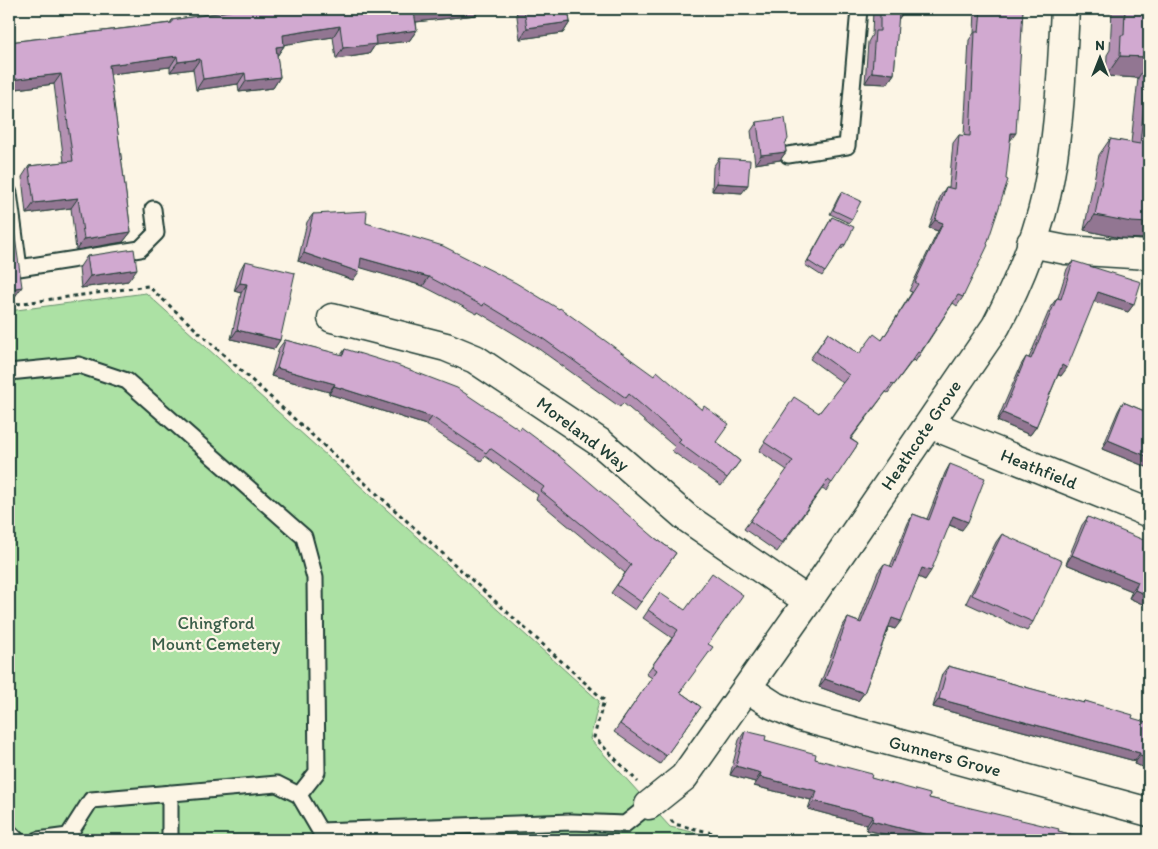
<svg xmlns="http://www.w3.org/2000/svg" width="1158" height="849" font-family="Itim,sans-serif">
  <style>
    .green { fill: #ace1a4; stroke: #668f6c }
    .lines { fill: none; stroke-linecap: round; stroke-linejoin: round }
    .lane-casing { stroke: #1f3d34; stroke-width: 19 }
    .street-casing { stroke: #1f3d34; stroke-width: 31 }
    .path { stroke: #1f3d34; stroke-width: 3; stroke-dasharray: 4 4; stroke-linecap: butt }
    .lane { stroke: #fcf5e5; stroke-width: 15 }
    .street { stroke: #fcf5e5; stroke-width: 28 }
    .wall { fill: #b491b3; stroke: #1f3d34 }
    .shaded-wall { fill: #927692; stroke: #1f3d34 }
    .building { fill: #d1a9d0; stroke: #1f3d34 }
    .labels { text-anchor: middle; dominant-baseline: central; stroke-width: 4.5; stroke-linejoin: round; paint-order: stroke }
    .street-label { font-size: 18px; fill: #1f3d34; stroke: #fcf5e5 }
    .park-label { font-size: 18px; fill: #3b5e4a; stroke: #fcf5e5 }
  </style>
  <rect width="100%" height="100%" fill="#fcf5e5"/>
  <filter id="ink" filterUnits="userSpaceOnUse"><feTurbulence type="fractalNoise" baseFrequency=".02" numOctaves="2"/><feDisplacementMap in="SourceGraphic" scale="10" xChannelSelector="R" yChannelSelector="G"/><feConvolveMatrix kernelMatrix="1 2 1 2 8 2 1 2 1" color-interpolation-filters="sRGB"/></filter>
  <g filter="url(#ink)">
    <path class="green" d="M146,293L599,701L590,739L670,827L728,840H9V311Z"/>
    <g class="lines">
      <g class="lane-casing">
        <path id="lane" d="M788,155L847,146L859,9
          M9,193L19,268L140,249L156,233L153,209
          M9,372L79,365L127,381L304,537L315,578L317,772L299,795
          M170,793V840
          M9,832L17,840
          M38,840L68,836L91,800L277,784L299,795L320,831L571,822L625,824L649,805"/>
      </g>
      <g class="street-casing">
        <path id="street" d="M1031,243L1066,250L1149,255
          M332,318L446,347L475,359L602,444L687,518L808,601
          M929,424L1149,513
          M747,688L773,705L801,717L1149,812
          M649,805L684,777L808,601L996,326C1019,282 1042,226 1050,176C1060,121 1062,65 1065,9"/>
      </g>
      <path class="path" d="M9,305L148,286L604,700L594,737L638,782
        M671,820L674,824L713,833L711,840"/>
      <use href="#lane" class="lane"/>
      <use href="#street" class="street"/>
    </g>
    <path class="wall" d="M242,9H492L479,10L476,15L416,22L417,30L409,41L375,45L369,54L336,59L333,37L284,44V46L277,56L280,77L273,88L239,92L238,84L196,90L193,69L170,72V67L110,74L131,232L123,242L76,250L71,208L26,214L22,177L29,166L64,162L54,84L9,90V42L170,23L172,20Z
      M516,9H568L570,22L563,33L520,39Z
      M768,9H804L802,11L769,16Z
      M873,9H903L898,20L894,74L887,84L865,83L868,42L872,35Z
      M975,9H1023L1010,141L963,297L957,306L953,303L915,362L913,360L888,393L886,392L851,439L858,444L826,491L822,489L777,552L744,529L787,470L759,451L789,405L819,413L843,383L810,359L828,333L859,354L882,340L912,292L909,291L938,231L929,228L941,195L946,187H949L953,143L959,135L964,136L969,40L974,33Z
      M1112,9H1149V238L1146,239L1120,238L1084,230L1099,155L1110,139L1131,143L1138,78L1106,76L1107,55L1110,50Z
      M757,122L785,144L786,152L780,160L755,164L751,131Z
      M719,158L742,193L712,191L713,167Z
      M842,192L852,219L849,223L830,214L839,196Z
      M313,214L366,223L716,442L740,461L721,486L672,451L675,447L623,403L620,407L536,347L478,312L477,314L423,286L360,267L353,280L298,261L307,222Z
      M832,217L845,245L842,249L840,248L822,276L805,265Z
      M87,256L128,281L81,288L79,268Z
      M245,261L280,340L274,349L231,339L241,293L234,291L240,270Z
      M1073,261L1134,304L1128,312L1094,301L1061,376L1058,375L1036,427L1030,435L997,421L1021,365L1026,357L1029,358L1051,306L1057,298H1058L1067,269Z
      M285,340L341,355L345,349L655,538L676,553L635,610L611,593L625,573L536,499L538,495L485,456L481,461L426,425L329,394V392L271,376L279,348Z
      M1123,402L1149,413V468L1102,449L1118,411Z
      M950,464L962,530L949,525L925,580L919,577L895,629L889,627L864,693L858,701L819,687L842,627L848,618L859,622L878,572L884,564L890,567L908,523L913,514L927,519L945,473Z
      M1088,517L1143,549L1149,607L1129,598L1132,591L1066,564L1082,525Z
      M1002,534L1033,622L1027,631L966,603L996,542Z
      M660,593L708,644L680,692L701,707L660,764L614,732L652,678L646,674L672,638L643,618Z
      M948,666L1083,703L1085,701L1132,718L1149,769L1134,764L1135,761L933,707L942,674Z
      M745,731L765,740L815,759L929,798L1093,840H909L866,830L867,825L808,809L811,800L754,786L755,782L730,775L739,740Z"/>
    <path class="shaded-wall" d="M446,9H492L479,10L476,15L407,23L414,12Z
      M774,9H804L802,11L769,16Z
      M899,13H903L895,24Z
      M570,22L563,33L520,39L527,28Z
      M340,26L333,37L276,46L283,35Z
      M417,30L409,41L375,45L369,54L336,59L343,48L375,36Z
      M284,46L277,56L276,47Z
      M177,56L170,67L102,75L109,65Z
      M1120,56L1149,57V78L1148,63L1138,78L1106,76Z
      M200,59L193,69L170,72L178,62Z
      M872,72L894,74L887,84L865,83Z
      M245,73L238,84L196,90L203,79Z
      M61,74L54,84L9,90V80Z
      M280,77L273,88L239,92L246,81Z
      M1011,133H1016L1010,141Z
      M786,152L780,160L755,164L761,155Z
      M717,183L748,185L742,193L712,191Z
      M78,198L71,208L26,214L34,203Z
      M1095,215L1149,223V238L1146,239L1120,238L1084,230Z
      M935,220L943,223L938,231L929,228Z
      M131,232L123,242L76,250L84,239Z
      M304,253L359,272L353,280L298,261Z
      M361,258L429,277L423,286L355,266Z
      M137,269L128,281L81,288L90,276Z
      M240,283L247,284L241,293L234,291Z
      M22,287L14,298L9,299V289Z
      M1098,292L1134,304L1128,312L1092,301Z
      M237,330L280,340L274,349L231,339Z
      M1062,365L1067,368L1061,376L1056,374Z
      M277,368L335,384L329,392L271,376Z
      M334,386L432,417L426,425L329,394Z
      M1003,413L1036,427L1030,435L997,421Z
      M1108,440L1149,457V468L1102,449Z
      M953,516L968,522L962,530L947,524Z
      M1072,555L1138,582L1132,591L1066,564Z
      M922,568L931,571L925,580L916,576Z
      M1135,590L1149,596V607L1129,598Z
      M892,618L901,621L895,629L886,626Z
      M825,679L864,693L858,701L819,687Z
      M939,699L1140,753L1135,761L933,707Z
      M1140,756L1149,759V769L1134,764Z
      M736,766L761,773L755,782L730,775Z
      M760,777L817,791L811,800L754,786Z
      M814,801L873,816L867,825L808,809Z
      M872,821L936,837L933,840H909L866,830Z"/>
    <path class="building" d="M242,9H446L414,12L417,30L375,36L376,44L343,48L340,26L283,35L284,46L276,47L280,77L246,81L245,73L203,79L200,59L178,62L177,56L109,65L131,232L84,239L78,198L34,203L29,166L73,161L61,74L9,80V42L172,23V20Z
      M524,9H568L570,22L527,28Z
      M880,9H903V13H899L894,74L872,72L875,31H880Z
      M981,9H1023L1016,133H1011L1006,179L1008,180L987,244L988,245L963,297L958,295L920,353L918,352L894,385L892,384L850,439L858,444L832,483L828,480L782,543L750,521L793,461L764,442L794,397L819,413L849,375L816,351L828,333L859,354L874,334L882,340L918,284L915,282L943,223L935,220L946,187L954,189L959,135L970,136L975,32H979Z
      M1125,9H1149V57L1120,56L1121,35H1124Z
      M1148,63H1149V223L1131,222L1095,215L1110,139L1140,144Z
      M785,118L788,139L785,144L786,152L761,155L757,122Z
      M719,158L750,160L748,185L717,183Z
      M842,192L861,201L852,219L833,210Z
      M9,201H10L22,287L9,289Z
      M367,211L366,223L443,246L516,283L559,309L560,308L654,376L657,371L702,410L704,406L729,424L716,442L740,461L727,478L678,442L681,439L629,394L626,398L542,338L484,303L483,306L429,277L361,258L359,272L304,253L313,214Z
      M832,217L854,227L845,245L843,244L825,272L808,261Z
      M134,249L137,269L90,276L87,256Z
      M245,261L295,273L280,340L237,330L247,284L240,283Z
      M1073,261L1141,282L1134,304L1098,292L1067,368L1062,365L1036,427L1003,413L1026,357L1031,359L1057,298L1061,299Z
      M285,340L343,355L345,349L397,365L457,388L520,430L521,427L557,454L655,538L676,553L641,602L617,585L631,565L541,491L544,487L518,468L490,448L486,453L432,417L334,386L335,384L277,368Z
      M1123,402L1149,413V457L1108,440Z
      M950,464L985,478L968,522L953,516L931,571L922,568L901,621L892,618L864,693L825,679L848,618L861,623L884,564L893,567L913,514L929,520Z
      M1088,517L1146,541L1143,549L1149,552V596L1135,590L1138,582L1072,555Z
      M1002,534L1062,561L1033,622L972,595Z
      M712,573L743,595L708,644L713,647L680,692L701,707L666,756L620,724L657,670L652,666L678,630L648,610L660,593L685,610Z
      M948,666L1084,703L1085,701L1133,715L1132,718L1149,723V759L1140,756V753L939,699Z
      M745,731L766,736L765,740L816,754L815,759L872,774L871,778L930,794L929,798L1059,829L1058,831L1093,840H935L936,837L872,821L873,816L814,801L817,791L760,777L761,773L736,766Z"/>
  </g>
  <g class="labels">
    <g class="street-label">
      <text transform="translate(583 434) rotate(37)">Moreland Way</text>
      <text transform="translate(921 435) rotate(-56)">Heathcote Grove</text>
      <text transform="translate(1039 469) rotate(22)">Heathfield</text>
      <text transform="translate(945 756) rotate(15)">Gunners Grove</text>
    </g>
    <g class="park-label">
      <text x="216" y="623">Chingford<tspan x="216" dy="21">Mount Cemetery</tspan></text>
    </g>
  </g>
  <rect width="1158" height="849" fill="none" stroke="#fcf5e5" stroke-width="30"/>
  <rect x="15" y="15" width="1128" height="819" fill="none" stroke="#1f3d34" stroke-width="2" filter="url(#ink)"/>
  <g transform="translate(1100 58)" stroke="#fcf5e5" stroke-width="4" paint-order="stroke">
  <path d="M0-4L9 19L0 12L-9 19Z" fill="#1f3d34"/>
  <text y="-8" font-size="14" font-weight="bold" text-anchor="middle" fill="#1f3d34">N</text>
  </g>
</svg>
